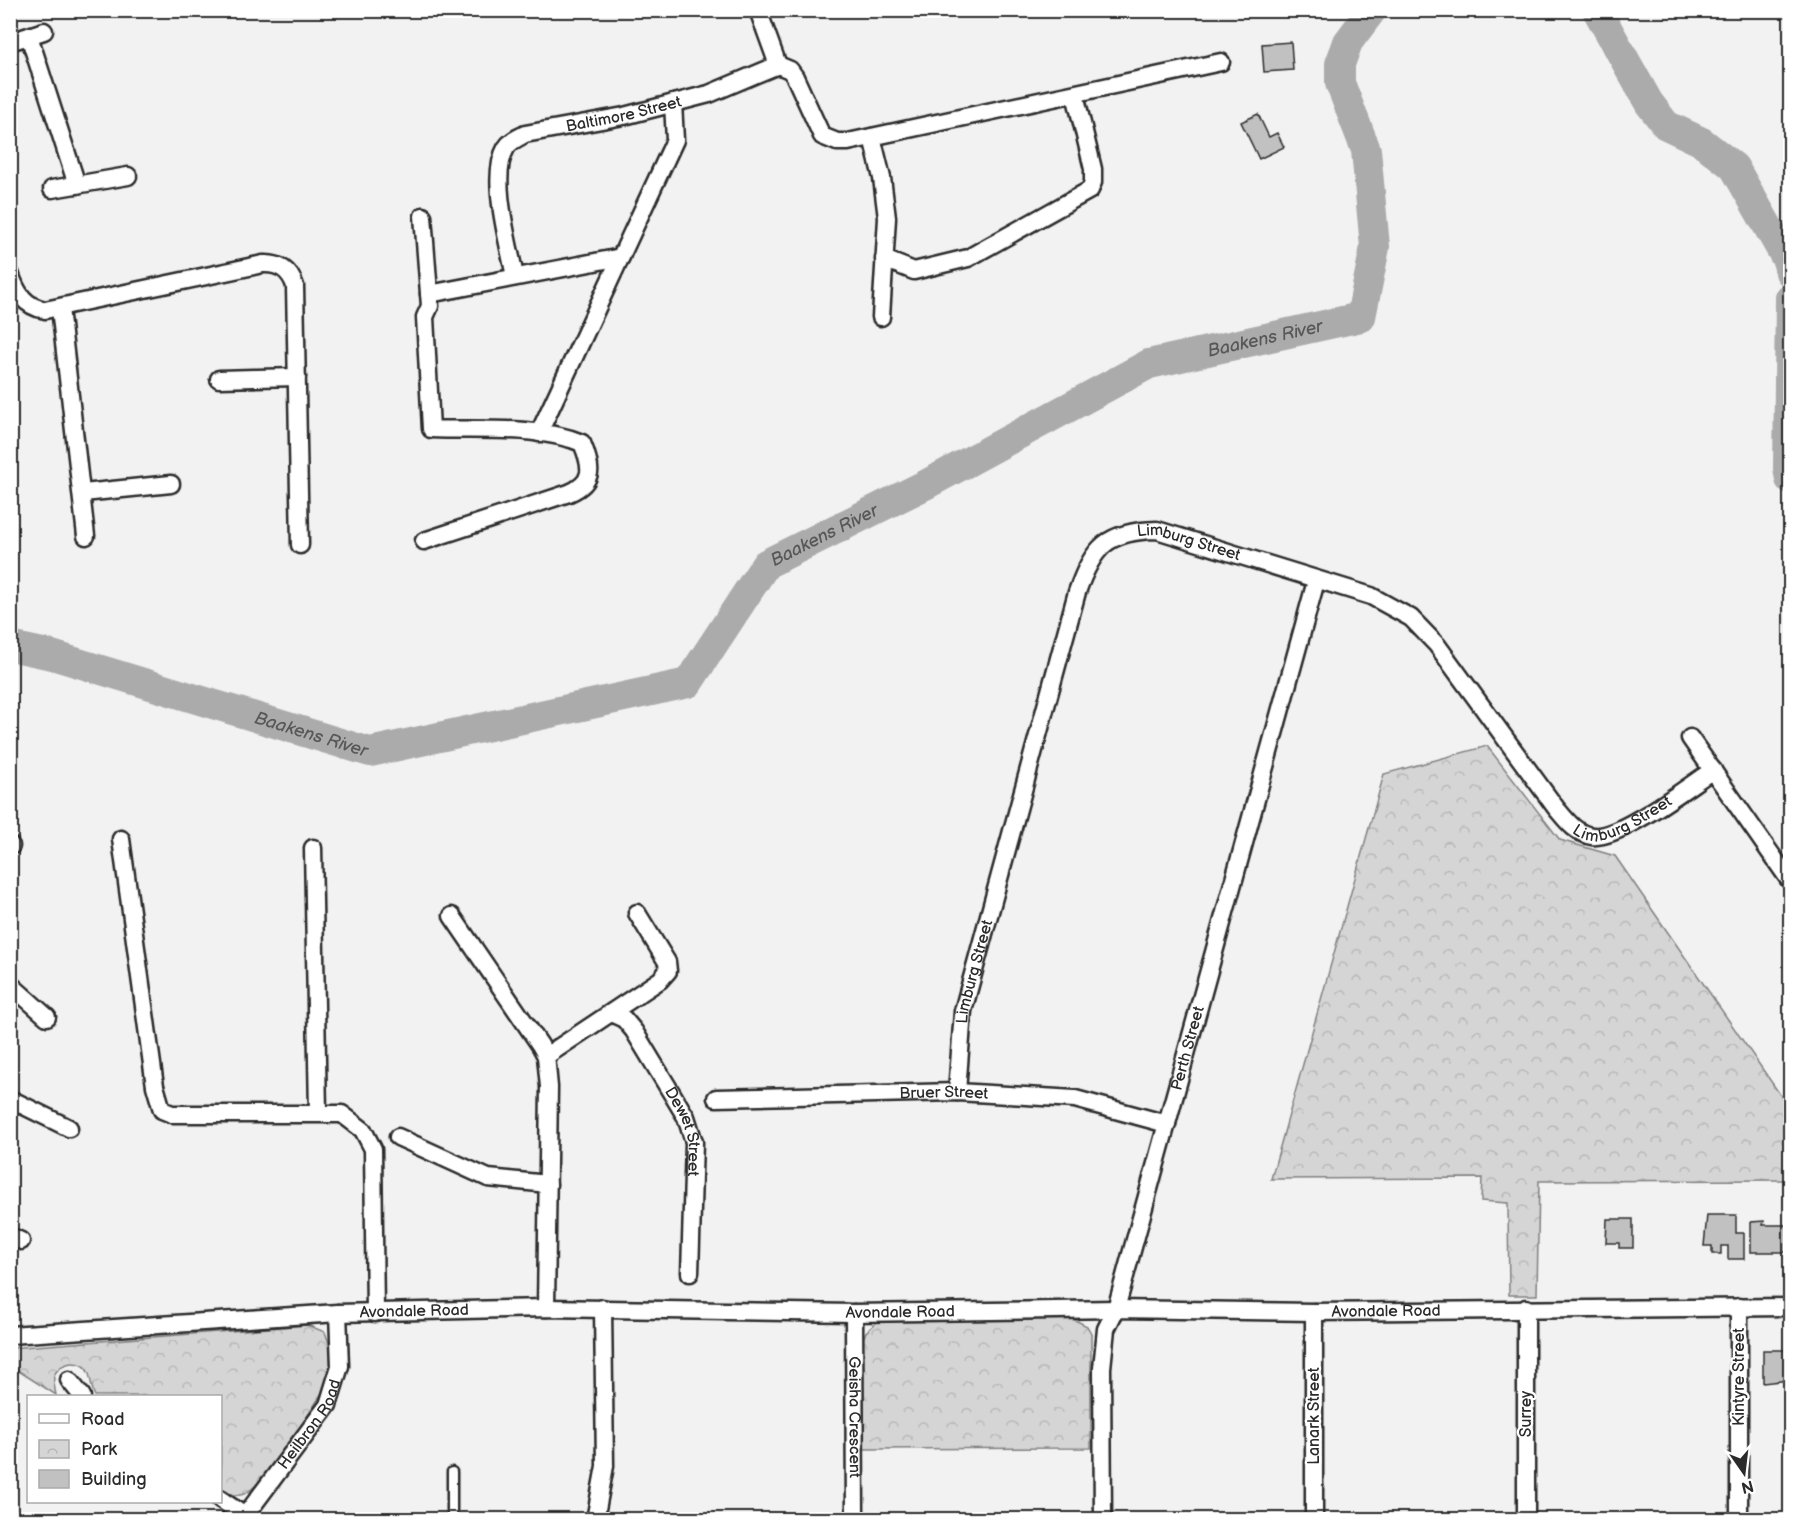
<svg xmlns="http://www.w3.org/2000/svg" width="1801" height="1530" font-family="'Balsamiq Sans',sans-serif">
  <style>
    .park { fill: url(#park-crowns); stroke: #808080; stroke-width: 1.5 }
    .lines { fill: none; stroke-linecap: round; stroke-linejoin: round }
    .river { stroke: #ababab; stroke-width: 30 }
    .building { fill: #c1c1c1; stroke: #2b2b2b; stroke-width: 1.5 }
    .service-casing { stroke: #2b2b2b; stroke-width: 13 }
    .minor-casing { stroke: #2b2b2b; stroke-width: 21 }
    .service { stroke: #fff; stroke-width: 8 }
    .minor { stroke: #fff; stroke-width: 16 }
    .labels { text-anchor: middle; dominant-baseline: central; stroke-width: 4.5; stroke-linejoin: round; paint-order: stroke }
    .street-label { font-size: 16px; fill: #2b2b2b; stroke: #fff }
    .water-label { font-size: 18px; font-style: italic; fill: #585858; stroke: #fff }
  </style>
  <defs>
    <pattern id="park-crowns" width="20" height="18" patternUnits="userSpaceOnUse" patternTransform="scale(1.5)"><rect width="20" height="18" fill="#d5d5d5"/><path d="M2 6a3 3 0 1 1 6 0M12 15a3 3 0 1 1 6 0" fill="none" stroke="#b7b7b7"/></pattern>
  </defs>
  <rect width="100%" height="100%" fill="#f2f2f2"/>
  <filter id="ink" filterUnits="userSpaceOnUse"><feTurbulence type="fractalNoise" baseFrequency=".0167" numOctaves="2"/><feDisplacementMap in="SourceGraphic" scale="12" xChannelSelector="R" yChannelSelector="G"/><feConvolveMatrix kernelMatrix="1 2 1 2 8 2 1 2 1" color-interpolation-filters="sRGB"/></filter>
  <g filter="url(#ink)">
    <path class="park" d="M1487,746L1560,840L1615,856L1790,1109V1180L1539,1181L1537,1295H1509L1508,1203L1481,1201L1482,1178L1271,1179L1384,774Z
      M1071,1318L1087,1326L1091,1333V1448L863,1449V1339L866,1332L879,1320Z
      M307,1325L325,1332C331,1348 335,1359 330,1377C324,1395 262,1486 246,1493C237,1498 229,1494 221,1489L220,1396H95C90,1387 92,1371 83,1366C73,1359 58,1365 54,1376C53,1381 55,1389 56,1395L11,1366L10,1348Z"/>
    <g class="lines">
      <g class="river">
        <path d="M1597,10L1649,103L1666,125L1702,142L1734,167L1787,260L1790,272"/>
        <path d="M1790,298L1788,468L1790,479"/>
        <path id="s1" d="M10,646L52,655L370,752L688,683L766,564L927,484L1149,364L1361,317L1375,247L1366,150L1340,83V64L1348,42L1372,10"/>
      </g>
    </g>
    <path class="building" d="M1291,42L1293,70L1264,72L1262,44Z
      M1258,114L1269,137L1277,133L1284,147L1259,159L1241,122Z
      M1707,1215H1736V1233H1744V1259H1728V1246H1721V1254H1712V1246H1704Z
      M1607,1219H1633V1248H1619V1243H1606Z
      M1764,1221L1763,1225H1788V1252H1751V1222Z
      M1763,1350H1790V1380L1763,1383Z"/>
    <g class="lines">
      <g class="service-casing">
        <path id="service" d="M452,1520V1472"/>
      </g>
      <g class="minor-casing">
        <g id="minor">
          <path d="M758,10L778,65"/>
          <path d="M29,36L77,185"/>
          <path d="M10,42L44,31"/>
          <path d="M778,65L790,70L795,77L822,136L837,142H848L1221,62"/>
          <path d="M872,137L882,178L887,218L881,317"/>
          <path d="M52,189L128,176"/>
          <path d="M423,216L430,306L425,317L431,429C477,431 540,425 582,443C592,467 595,482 569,493L424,541"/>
          <path d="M884,259L914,271L968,258L1090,190L1093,182V169L1075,94"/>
          <path d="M10,273C16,292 24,306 45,310L263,264C279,263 290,270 295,286L300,545"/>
          <path id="s2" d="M515,277C509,244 489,177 506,148C510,141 518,138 525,134L624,116L709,94L778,65"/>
          <path d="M429,294L621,257"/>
          <path d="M60,308L86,536"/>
          <path d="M219,379L297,377"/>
          <path d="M539,433L675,140L673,103"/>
          <path d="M83,493L171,484"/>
          <path d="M1690,738L1790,881"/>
          <path d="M121,839L155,1086L162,1110L172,1114H342L363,1130L373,1149L375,1313"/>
          <path d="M10,845L11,846"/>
          <path d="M313,848L318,1112"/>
          <path d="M452,916L540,1045L546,1056L549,1087L546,1308"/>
          <path d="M10,984L47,1017"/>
          <path id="s3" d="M611,1013L624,1019L634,1031L686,1117L694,1142L690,1273"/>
          <path d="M546,1056L660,980L668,971L667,962L637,913"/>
          <path id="s4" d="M957,1092L963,1011L1077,592C1093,547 1107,531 1157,530L1371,596L1411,618L1437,645L1556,808C1566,820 1576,834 1592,836C1619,840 1688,786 1713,770"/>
          <path id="s5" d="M716,1098L957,1092L1075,1099L1167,1124"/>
          <path d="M10,1099L69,1128"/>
          <path d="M398,1137L488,1178L548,1184"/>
          <path d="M10,1236L21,1241"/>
          <path d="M1739,1307V1520"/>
          <path id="s6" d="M854,1313L855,1520"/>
          <path id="s7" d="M10,1335L338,1313L546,1308L854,1313L1116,1309L1314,1312L1790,1307"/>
          <path d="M69,1380L82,1396"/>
          <path d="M220,1499L245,1516"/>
          <path id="s8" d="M242,1520L328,1405L340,1366L338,1313"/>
          <path d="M595,1520L605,1466L603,1308"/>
          <path id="s9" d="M1103,1520L1102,1368L1106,1329L1116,1309L1316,581"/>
          <path d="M1314,1520V1312"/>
          <path d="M1526,1520V1308"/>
        </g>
      </g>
      <use href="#service" class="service"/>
      <use href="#minor" class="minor"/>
    </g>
  </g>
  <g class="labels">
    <g class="street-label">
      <text stroke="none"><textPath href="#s2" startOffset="256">Baltimore Street</textPath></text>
      <text stroke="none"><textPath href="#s4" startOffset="660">Limburg Street</textPath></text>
      <text stroke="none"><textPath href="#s4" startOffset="1216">Limburg Street</textPath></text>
      <text stroke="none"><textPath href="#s4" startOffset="122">Limburg Street</textPath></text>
      <text stroke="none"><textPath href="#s9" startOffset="484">Perth Street</textPath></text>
      <text stroke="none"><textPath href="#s5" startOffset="228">Bruer Street</textPath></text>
      <text stroke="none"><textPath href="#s3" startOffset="144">Dewet Street</textPath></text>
      <text stroke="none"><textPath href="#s7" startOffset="1377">Avondale Road</textPath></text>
      <text stroke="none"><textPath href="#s7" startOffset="405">Avondale Road</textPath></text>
      <text stroke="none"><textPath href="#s7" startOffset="891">Avondale Road</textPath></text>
      <text transform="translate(1739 1377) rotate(-90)">Kintyre Street</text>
      <text transform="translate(1526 1414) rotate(-90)">Surrey</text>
      <text stroke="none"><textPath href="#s6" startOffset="104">Geisha Crescent</textPath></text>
      <text transform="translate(1314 1416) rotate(-90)">Lanark Street</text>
      <text stroke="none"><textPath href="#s8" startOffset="118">Heilbron Road</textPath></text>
    </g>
    <g class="water-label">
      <text stroke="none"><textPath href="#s1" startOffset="1394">Baakens River</textPath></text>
      <text stroke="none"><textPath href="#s1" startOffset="908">Baakens River</textPath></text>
      <text stroke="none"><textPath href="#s1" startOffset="314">Baakens River</textPath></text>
    </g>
  </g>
  <rect width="1801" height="1530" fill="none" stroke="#fff" stroke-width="36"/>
  <rect x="18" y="18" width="1765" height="1494" fill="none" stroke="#2b2b2b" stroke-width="2" filter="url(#ink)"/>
  <rect x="27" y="1395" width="195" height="108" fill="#ffffff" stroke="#aaaaaa" stroke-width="1.5"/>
  <rect x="39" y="1414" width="30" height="9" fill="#ffffff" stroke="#aaaaaa" stroke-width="1.5"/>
  <text x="81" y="1425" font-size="18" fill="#2b2b2b">Road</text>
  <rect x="39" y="1440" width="30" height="18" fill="url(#park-crowns)" stroke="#aaaaaa" stroke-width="1.5"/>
  <text x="81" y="1455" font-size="18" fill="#2b2b2b">Park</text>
  <rect x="39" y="1470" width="30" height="18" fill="#c1c1c1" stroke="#aaaaaa" stroke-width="1.5"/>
  <text x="81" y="1485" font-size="18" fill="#2b2b2b">Building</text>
  <g transform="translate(1744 1473) rotate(166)" stroke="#ffffff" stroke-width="4.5" paint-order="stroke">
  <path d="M0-4.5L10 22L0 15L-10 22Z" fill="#2b2b2b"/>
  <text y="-9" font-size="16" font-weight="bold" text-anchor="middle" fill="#2b2b2b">N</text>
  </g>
</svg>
